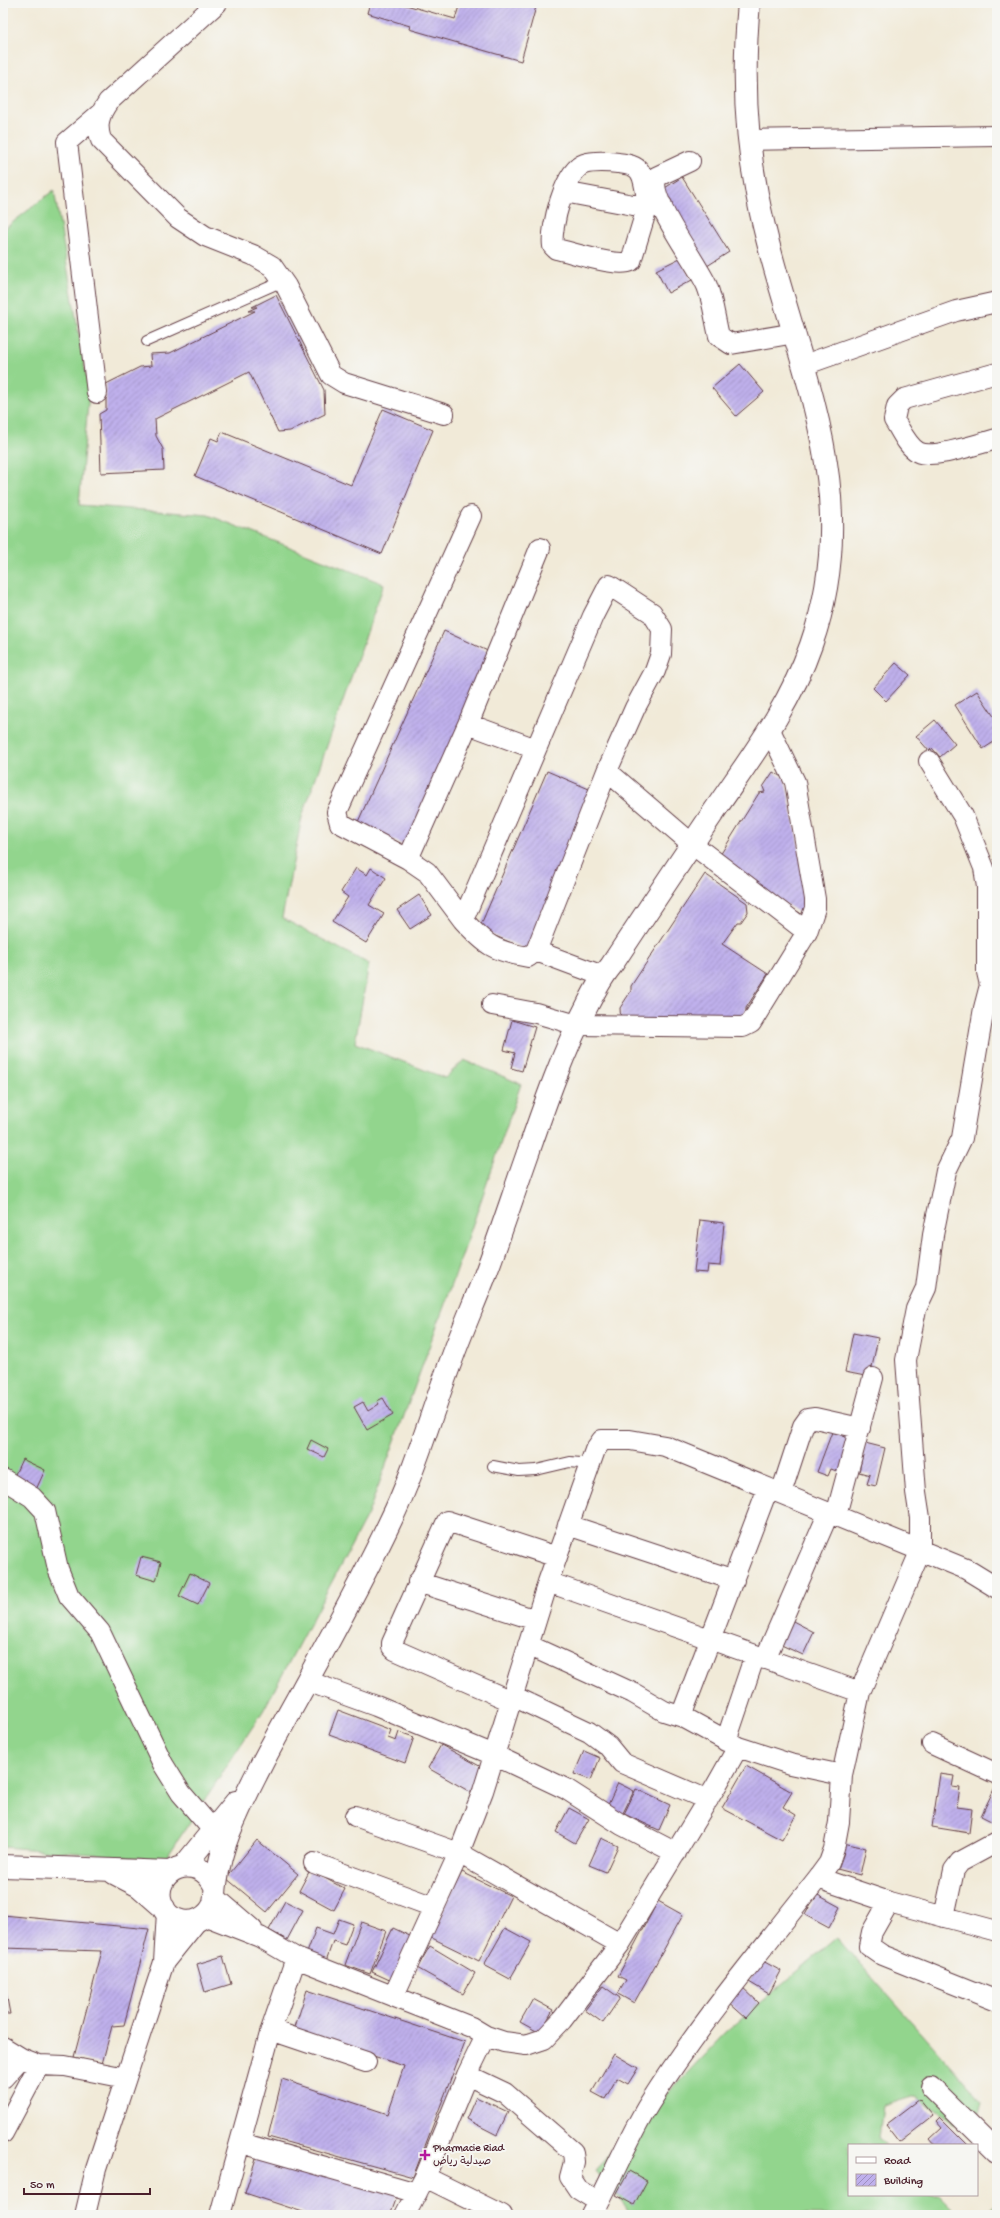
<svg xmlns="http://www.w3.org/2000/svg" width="1000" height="2218" font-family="'Gochi Hand','Playpen Sans Arabic',sans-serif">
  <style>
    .grass { fill: #92d58d; stroke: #6e7a5c }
    .building { fill: url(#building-hatch) }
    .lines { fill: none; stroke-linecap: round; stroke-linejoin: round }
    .service-casing { stroke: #633d45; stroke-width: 12 }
    .minor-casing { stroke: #633d45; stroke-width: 22 }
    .tertiary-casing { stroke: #633d45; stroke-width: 24 }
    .service { stroke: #fff; stroke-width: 10 }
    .minor { stroke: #fff; stroke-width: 20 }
    .tertiary { stroke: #fff; stroke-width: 22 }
    .poi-dot { fill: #b5179e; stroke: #f6f6f2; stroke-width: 1.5 }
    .labels { text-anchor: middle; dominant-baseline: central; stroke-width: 4; stroke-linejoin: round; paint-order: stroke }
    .poi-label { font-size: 11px; fill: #4a1f2b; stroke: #f6f6f2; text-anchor: start }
  </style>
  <defs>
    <pattern id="building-hatch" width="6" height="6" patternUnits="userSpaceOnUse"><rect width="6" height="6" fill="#bfb0ec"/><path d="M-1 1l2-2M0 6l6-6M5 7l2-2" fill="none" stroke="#9d8fbf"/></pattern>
  </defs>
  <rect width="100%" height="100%" fill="#f6f6f2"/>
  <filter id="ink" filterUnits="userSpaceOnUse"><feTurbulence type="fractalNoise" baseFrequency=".025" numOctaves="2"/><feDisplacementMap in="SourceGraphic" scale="8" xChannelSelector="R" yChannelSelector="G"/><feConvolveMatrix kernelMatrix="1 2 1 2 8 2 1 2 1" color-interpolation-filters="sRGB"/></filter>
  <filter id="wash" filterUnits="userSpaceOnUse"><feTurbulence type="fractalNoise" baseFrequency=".012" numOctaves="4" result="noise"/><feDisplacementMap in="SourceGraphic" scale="16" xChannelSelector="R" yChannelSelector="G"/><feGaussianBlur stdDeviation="0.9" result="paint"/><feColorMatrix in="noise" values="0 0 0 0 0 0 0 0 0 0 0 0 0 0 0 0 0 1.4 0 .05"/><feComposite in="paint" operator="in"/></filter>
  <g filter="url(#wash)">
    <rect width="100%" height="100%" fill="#f1ead8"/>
    <path class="grass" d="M54,190L89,393L79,505L208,515L384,584L302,817L282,918L369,964L355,1043L445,1078L464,1060L521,1084L453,1282L368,1514L263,1711L165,1860L3,1847V230Z
      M837,1938L982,2101L973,2137L915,2096L883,2106L879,2137L886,2145H849V2195H939L959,2215H632L595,2170L725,2033Z
      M997,2203V2215H983Z"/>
    <g id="blocks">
      <path class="building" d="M370,3H399L455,19L460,3H537L521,61L409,29L410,26L367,13Z
        M682,177L729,252L704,268L657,193Z
        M680,258L692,280L668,293L656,270Z
        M276,295L324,390L325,414L290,431L278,432L249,372L155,419L156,436L163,449L164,470L101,473L99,414L106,410V384L140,367L151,366L150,354L170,353L255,311H248L257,307H252Z
        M740,364L764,392L736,416L712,388Z
        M383,409L433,430L382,554L195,476L211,438L218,441L222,432L351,485Z
        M444,631L492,653L406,846L357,824Z
        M896,663L910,675L886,701L873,688Z
        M977,691L997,721V740L983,749L955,705Z
        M935,720L955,744L940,757L932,748L929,751L916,736Z
        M547,771L596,792L528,950L479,929Z
        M773,772L785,779L811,905L803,915L717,860L759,793L765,792L763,787Z
        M356,868L367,875L371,868L386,878L369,905L384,914L366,943L332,922L348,897L341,892Z
        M705,874L747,903L748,912L741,922H738L722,944L768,974L746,1008V1018L621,1024L620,1008L631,991V986Z
        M419,895L432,915L410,929L397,910Z
        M512,1020L535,1027L522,1071L511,1068L515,1053L504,1050Z
        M700,1220L724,1223L720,1266L708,1265L707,1273L694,1272Z
        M853,1333L878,1338L870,1377L845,1372Z
        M383,1398L393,1415L367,1430L354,1407L363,1402L368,1411L379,1404L377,1401Z
        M832,1432L854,1440L842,1473L831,1469L828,1476L817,1472Z
        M311,1440L328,1449L324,1457L307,1449Z
        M865,1443L885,1448L876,1486L867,1484L870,1475L859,1472Z
        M22,1459L45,1470L34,1494L11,1483Z
        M141,1557L161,1562L156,1581L136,1575Z
        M190,1573L209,1583L198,1605L179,1596Z
        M789,1619L814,1632L803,1655L777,1643Z
        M338,1710L391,1730L388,1738L396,1741L399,1732L414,1737L405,1763L329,1735Z
        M441,1745L485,1769L472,1793L428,1768Z
        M584,1751L600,1758L591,1780L574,1774Z
        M746,1766L792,1792L783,1807L796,1815L782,1840L722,1808Z
        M940,1774L954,1776L952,1787L960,1788L957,1807L972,1809L969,1833L932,1827Z
        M618,1783L634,1791L622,1815L607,1807Z
        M997,1783V1824L981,1816Z
        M636,1789L670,1805L659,1830L624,1814Z
        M569,1808L589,1819L575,1843L556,1832Z
        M601,1838L618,1846L606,1872L589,1865Z
        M257,1840L298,1874L267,1912L226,1878Z
        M843,1843L866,1848L860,1875L837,1869Z
        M310,1870L345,1889L334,1910L299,1891Z
        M462,1872L511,1896L479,1961L430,1937Z
        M816,1894L840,1907L829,1928L805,1915Z
        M285,1901L303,1910L287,1940L269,1930Z
        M658,1901L683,1915L634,2003L618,1994L626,1980L618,1976Z
        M3,1915L149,1929L124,2025L112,2026L102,2064L74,2057L102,1951L3,1948Z
        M339,1919L353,1924L345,1945L333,1941L326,1961L307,1953L316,1928L333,1934Z
        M361,1922L386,1931L370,1974L345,1965Z
        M393,1928L414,1938L394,1982L372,1972Z
        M505,1928L531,1942L510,1979L484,1965Z
        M430,1946L475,1973L463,1994L417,1968Z
        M223,1956L231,1984L205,1992L197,1964Z
        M761,1960L781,1971L769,1994L749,1982Z
        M3,1982H4L10,2014H3Z
        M603,1986L620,1998L603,2023L585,2010Z
        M741,1986L759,2003L746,2018L727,2001Z
        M307,1990L465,2042L413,2177L268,2137L282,2079L388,2114L404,2066L294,2030Z
        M533,1999L553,2010L540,2033L520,2022Z
        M614,2054L638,2068L628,2084L617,2078L605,2099L592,2092Z
        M476,2097L508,2112L497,2135L466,2119Z
        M919,2099L933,2116L900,2142L886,2124Z
        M940,2117L968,2145H935L930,2139L942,2128L936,2121Z
        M258,2152L398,2193L390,2215H312L245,2193Z
        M629,2171L647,2181L634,2205L616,2195Z"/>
    </g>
  </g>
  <g filter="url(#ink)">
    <use href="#blocks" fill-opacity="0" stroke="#633d45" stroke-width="1"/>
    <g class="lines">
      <g class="service-casing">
        <path id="service" d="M147,341L283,281
          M493,1466L519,1471L536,1470L570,1462L590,1464"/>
      </g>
      <g class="minor-casing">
        <path id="minor" d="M217,3L108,102C99,115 96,125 101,140L178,218L205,236L253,255L272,266L286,286L331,375L344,383L444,414
          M749,140L997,136
          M690,161L656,177C648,201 697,262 707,286C713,301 715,320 719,336L731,344L795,333
          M564,192L633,205H648L631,261C618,268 572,252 556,249L553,246C550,228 565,170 584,164C593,161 610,162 618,163C626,164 636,165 640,172C645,179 646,196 648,205H662
          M804,365L956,311L997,302
          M997,373L904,399L897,406L894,420C900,429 907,446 918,452C933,460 980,443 997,439
          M97,393L67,142L102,112
          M468,724L536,749
          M770,730L795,782L815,899V908L807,932
          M929,761L963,816L984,868L987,887V972L990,985L997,987
          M408,859L468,724L540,548
          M463,920L427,872L408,859L340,823L337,812L471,516
          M536,951L607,771L635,708L655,671L661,654L662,629L652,613L609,585L593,616L463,920C486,945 493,951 528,957L536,951L603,976
          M492,1005L536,1013L577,1025L743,1027L751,1023L807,932L692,844L607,771
          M3,1479L32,1497L45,1511L58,1569L69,1596L100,1632L163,1764L181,1793L212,1829
          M781,1493L803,1426L808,1419L815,1418L860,1428
          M836,1515L873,1378
          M568,1525L734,1580
          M418,1582L536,1620
          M548,1582L860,1692
          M528,1645L633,1693L664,1711L683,1717L738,1747L790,1764L842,1775
          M765,1659L829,1512
          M307,1681L376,1706L494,1755L566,1789L622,1825L676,1853
          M513,1696L589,1732L608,1746L622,1763L708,1800
          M511,1701L395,1650L392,1647V1643L447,1521L557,1557
          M683,1717V1711L768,1488
          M726,1741L755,1655
          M932,1744L997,1774
          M355,1816L459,1853L620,1944
          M314,1863L434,1907
          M818,1878L889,1902L997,1931
          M216,1898L252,1929
          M889,1902L872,1932L869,1946L882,1955L997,2001
          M206,1916L260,1937L296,1958L471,2027L486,2036L504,2042L526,2045L544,2039L562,2020L620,1944L716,1786L738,1747
          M944,1917L954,1870L960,1862L997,1842
          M164,1962L197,1921
          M394,1995L459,1853L483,1791L548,1582L595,1450L602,1440H630L665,1446L966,1569L997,1588
          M271,2030L366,2062
          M3,2047L21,2058
          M467,2075L505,2093L573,2152L574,2162L570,2177L578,2189L599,2202
          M3,2078L21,2058L39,2065L65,2066L126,2078
          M931,2087L997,2152
          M3,2133L39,2065
          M241,2143L417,2193
          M425,2177L502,2215
          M85,2215L96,2169L164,1962L167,1912
          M220,2215L271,2030L296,1958
          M405,2215L425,2177L467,2075L486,2036
          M592,2215C612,2179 627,2140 649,2104C699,2024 760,1952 818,1878L829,1863L834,1849L839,1822L842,1775L860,1692L920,1552V1518L916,1492L906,1360L916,1309L926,1288L933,1235L944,1181L946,1171L962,1138L984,1008L990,985"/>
      </g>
      <g class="tertiary-casing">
        <path id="tertiary" d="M3,1866L170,1872
          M184,1866L236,1802
          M114,1873L139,1886L164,1908
          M215,1886C197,1849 151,1870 161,1903C168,1924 195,1928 209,1912C217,1903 214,1895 216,1884C218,1868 223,1848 229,1833C250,1783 276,1737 302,1690C332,1635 363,1579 390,1522C415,1471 431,1414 451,1361C461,1333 473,1306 484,1278C500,1236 514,1192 529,1150C546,1101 563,1052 587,1006C594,992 601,978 611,966C645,914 680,862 715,810C751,757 790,706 811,645C869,482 787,350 757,194C745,132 743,67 749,3"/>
      </g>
      <use href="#service" class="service"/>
      <use href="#minor" class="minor"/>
      <use href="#tertiary" class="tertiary"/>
    </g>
  </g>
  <path class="poi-dot" d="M423 2149h4v4h4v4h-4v4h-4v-4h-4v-4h4z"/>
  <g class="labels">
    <g class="poi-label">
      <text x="433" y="2149">Pharmacie Riad<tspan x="433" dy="13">صيدلية رياض</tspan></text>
    </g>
  </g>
  <rect width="1000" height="2218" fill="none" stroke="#f6f6f2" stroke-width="16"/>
  <rect x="848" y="2144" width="130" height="52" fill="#f6f6f2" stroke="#b1a0a2"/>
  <rect x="856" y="2157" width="20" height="6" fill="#ffffff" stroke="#b1a0a2"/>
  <text x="884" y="2164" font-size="12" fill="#4a1f2b">Road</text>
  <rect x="856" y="2174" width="20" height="12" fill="url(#building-hatch)" stroke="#b1a0a2"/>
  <text x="884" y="2184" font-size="12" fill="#4a1f2b">Building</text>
  <path d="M24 2188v6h126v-6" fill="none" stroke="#4a1f2b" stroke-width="2"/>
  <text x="30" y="2188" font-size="12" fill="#4a1f2b" stroke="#f6f6f2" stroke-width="3" paint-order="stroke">50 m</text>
</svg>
